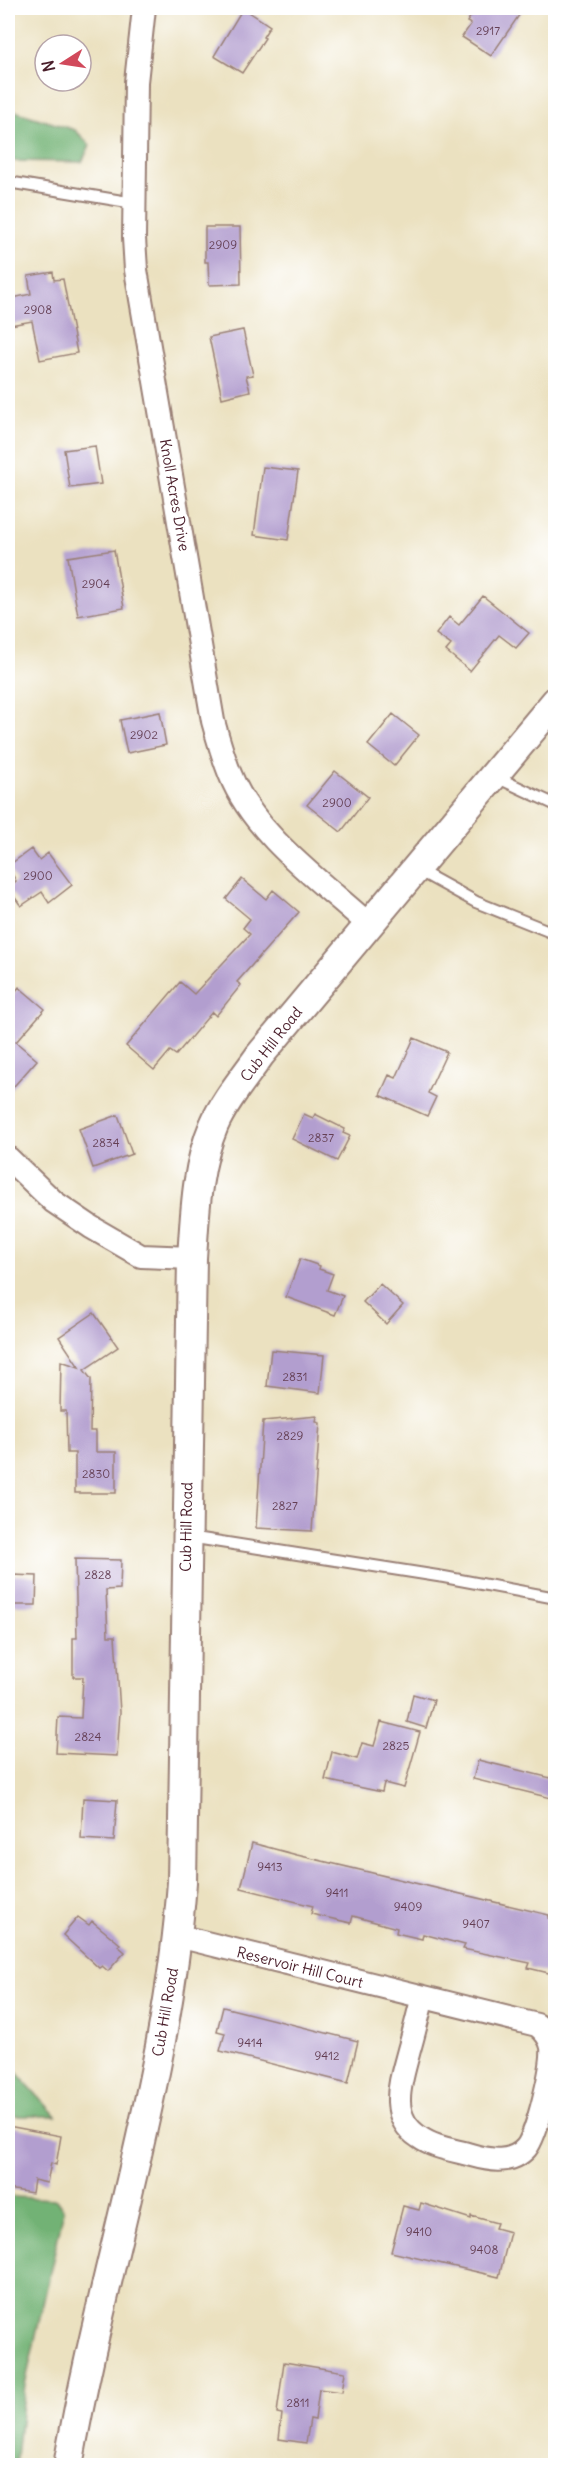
<svg xmlns="http://www.w3.org/2000/svg" width="563" height="2473" font-family="Delius,sans-serif">
  <style>
    .forest { fill: #72b274; stroke: #5e6850; stroke-width: 1.5 }
    .building { fill: #b29ecf }
    .lines { fill: none; stroke-linecap: round; stroke-linejoin: round }
    .service-casing { stroke: #9a8076; stroke-width: 14 }
    .minor-casing { stroke: #9a8076; stroke-width: 26 }
    .tertiary-casing { stroke: #9a8076; stroke-width: 32 }
    .service { stroke: #fff; stroke-width: 10 }
    .minor { stroke: #fff; stroke-width: 22 }
    .tertiary { stroke: #fff; stroke-width: 28 }
    .labels { text-anchor: middle; dominant-baseline: central; stroke-width: 6; stroke-linejoin: round; paint-order: stroke }
    .number-label { font-size: 12px; fill: #643f54 }
    .street-label { font-size: 15px; fill: #4a1f2b; stroke: #fff }
  </style>
  <rect width="100%" height="100%" fill="#fff"/>
  <filter id="ink" filterUnits="userSpaceOnUse"><feTurbulence type="fractalNoise" baseFrequency=".0167" numOctaves="2"/><feDisplacementMap in="SourceGraphic" scale="12" xChannelSelector="R" yChannelSelector="G"/><feConvolveMatrix kernelMatrix="1 2 1 2 8 2 1 2 1" color-interpolation-filters="sRGB"/></filter>
  <filter id="wash" filterUnits="userSpaceOnUse"><feTurbulence type="fractalNoise" baseFrequency=".008" numOctaves="4" result="noise"/><feDisplacementMap in="SourceGraphic" scale="24" xChannelSelector="R" yChannelSelector="G"/><feGaussianBlur stdDeviation="1.35" result="paint"/><feColorMatrix in="noise" values="0 0 0 0 0 0 0 0 0 0 0 0 0 0 0 0 0 1.4 0 .05"/><feComposite in="paint" operator="in"/></filter>
  <g filter="url(#wash)">
    <rect width="100%" height="100%" fill="#ebe1c0"/>
    <path class="forest" d="M8,109L75,130L90,145L82,162L8,161Z
      M8,2062V2063L56,2116H14L8,2120Z
      M8,2193L13,2197L56,2199L64,2210L25,2385L16,2466L8,2465Z"/>
    <g id="blocks">
      <path class="building" d="M243,8L270,26L263,37L265,38L242,73L214,56Z
        M476,8H524L491,56L462,37L471,24L467,22Z
        M205,227H240L241,284L209,285L208,262H205Z
        M53,272L54,280L63,279L77,353L40,360L32,321L10,325L8,299L31,294L28,276Z
        M243,330L253,375L246,376L250,391L222,398L209,337Z
        M95,446L101,484L70,488L64,450Z
        M263,467L298,471L288,540L254,535Z
        M114,550L124,608L78,616L68,557Z
        M483,596L529,633L516,648L499,635L470,671L446,651L451,645L436,634L449,617L459,625Z
        M160,712L166,745L127,753L120,720Z
        M393,714L419,735L394,766L368,745Z
        M335,771L368,797L341,832L307,805Z
        M31,849L39,860L48,853L72,885L49,903L42,892L21,906L8,888L16,881L8,866Z
        M242,879L266,899L273,890L299,912L237,982L241,985L216,1016L212,1012L176,1055L170,1051L154,1070L126,1046L180,982L194,994L250,934L243,928L250,919L226,899Z
        M19,987L45,1009L16,1042L37,1060L8,1093V1001Z
        M414,1038L447,1052L428,1093L436,1097L427,1116L380,1095L389,1075L396,1078Z
        M304,1114L313,1118L315,1114L345,1129L343,1133L350,1136L337,1161L292,1139Z
        M118,1115L132,1154L93,1168L79,1129Z
        M300,1259L320,1266L319,1269L333,1274L327,1290L343,1296L335,1315L286,1297Z
        M380,1284L403,1305L386,1324L363,1302Z
        M94,1313L118,1347L84,1370L91,1379L90,1431H96V1452H116V1493H75V1453H67L66,1411H60L61,1361L79,1367L59,1337Z
        M271,1350L324,1355L320,1393L267,1386Z
        M317,1416L316,1422L320,1423L312,1531L256,1528L263,1421Z
        M75,1559L121,1560L120,1589L106,1590L108,1636H115L120,1712L117,1756L56,1753L58,1717L81,1718L83,1677H73V1638H77Z
        M12,1575L37,1576L36,1605H12Z
        M413,1694L434,1700L426,1728L407,1722Z
        M381,1722L420,1732L404,1788L384,1783L382,1792L325,1780L332,1752L357,1759L362,1743L374,1746Z
        M478,1760L555,1779V1799L473,1779Z
        M83,1798L117,1800L114,1841L81,1839Z
        M252,1843L297,1855L549,1915L548,1918L555,1920V1962L553,1974L528,1968L530,1963L463,1949L465,1945L423,1934L422,1939L396,1933L397,1928L353,1916L351,1923L311,1914L313,1906L241,1888Z
        M78,1917L89,1925L92,1921L120,1944L118,1946L125,1952L108,1971L102,1966L99,1968L63,1935Z
        M223,2007L358,2041L348,2083L220,2051L225,2033L217,2031Z
        M8,2126L61,2136L56,2165L51,2163L47,2183L34,2180L32,2193L8,2189Z
        M421,2203L471,2219V2216L497,2223L495,2228L510,2232L499,2277L391,2252L403,2206L419,2210Z
        M284,2362L345,2372L342,2392L319,2389L315,2420L310,2419L306,2443L279,2439L282,2414L277,2413Z"/>
    </g>
  </g>
  <g filter="url(#ink)">
    <use href="#blocks" fill-opacity="0" stroke="#9a8076" stroke-width="1.5"/>
    <g class="lines">
      <g class="service-casing">
        <path id="service" d="M8,182L134,203
          M496,777L556,805
          M416,869L476,902L556,934
          M189,1537L444,1577L556,1598"/>
      </g>
      <g class="minor-casing">
        <path id="minor" d="M144,8L136,82L134,238L136,270L213,721C218,739 223,757 230,774C254,835 322,882 369,925
          M8,1158L54,1202L91,1227L141,1256L192,1258
          M178,1936L537,2025C545,2031 550,2037 552,2047C554,2065 537,2135 526,2148C511,2165 489,2160 471,2155C454,2150 434,2148 419,2137C387,2116 401,2081 409,2050C414,2033 418,2015 423,1997"/>
      </g>
      <g class="tertiary-casing">
        <path id="tertiary" d="M68,2466C102,2270 168,2080 182,1882L192,1258C195,1214 196,1167 214,1125C225,1100 244,1078 260,1055L556,701"/>
      </g>
      <use href="#service" class="service"/>
      <use href="#minor" class="minor"/>
      <use href="#tertiary" class="tertiary"/>
    </g>
  </g>
  <g class="labels">
    <g class="number-label">
      <text x="488" y="30">2917</text>
      <text x="223" y="244">2909</text>
      <text x="38" y="309">2908</text>
      <text x="96" y="583">2904</text>
      <text x="144" y="734">2902</text>
      <text x="337" y="802">2900</text>
      <text x="38" y="875">2900</text>
      <text x="321" y="1137">2837</text>
      <text x="106" y="1142">2834</text>
      <text x="295" y="1376">2831</text>
      <text x="290" y="1435">2829</text>
      <text x="96" y="1473">2830</text>
      <text x="285" y="1505">2827</text>
      <text x="98" y="1574">2828</text>
      <text x="88" y="1736">2824</text>
      <text x="396" y="1745">2825</text>
      <text x="270" y="1866">9413</text>
      <text x="337" y="1892">9411</text>
      <text x="408" y="1906">9409</text>
      <text x="476" y="1923">9407</text>
      <text x="250" y="2042">9414</text>
      <text x="327" y="2055">9412</text>
      <text x="419" y="2231">9410</text>
      <text x="484" y="2249">9408</text>
      <text x="298" y="2402">2811</text>
    </g>
    <g class="street-label">
      <text transform="translate(175 495) rotate(80)">Knoll Acres Drive</text>
      <text transform="translate(271 1044) rotate(-52)">Cub Hill Road</text>
      <text transform="translate(186 1527) rotate(-89)">Cub Hill Road</text>
      <text transform="translate(300 1967) rotate(14)">Reservoir Hill Court</text>
      <text transform="translate(165 2012) rotate(-80)">Cub Hill Road</text>
    </g>
  </g>
  <rect width="563" height="2473" fill="none" stroke="#fff" stroke-width="30"/>
  <g transform="translate(63 63) rotate(258)"><circle r="28" fill="#ffffff" stroke="#b7a5aa" stroke-width="1.5"/>
  <path d="M0-4.5L10 22L0 15L-10 22Z" fill="#d1495b"/>
  <text y="-9" font-size="16" font-weight="bold" text-anchor="middle" fill="#4a1f2b">N</text>
  </g>
</svg>
